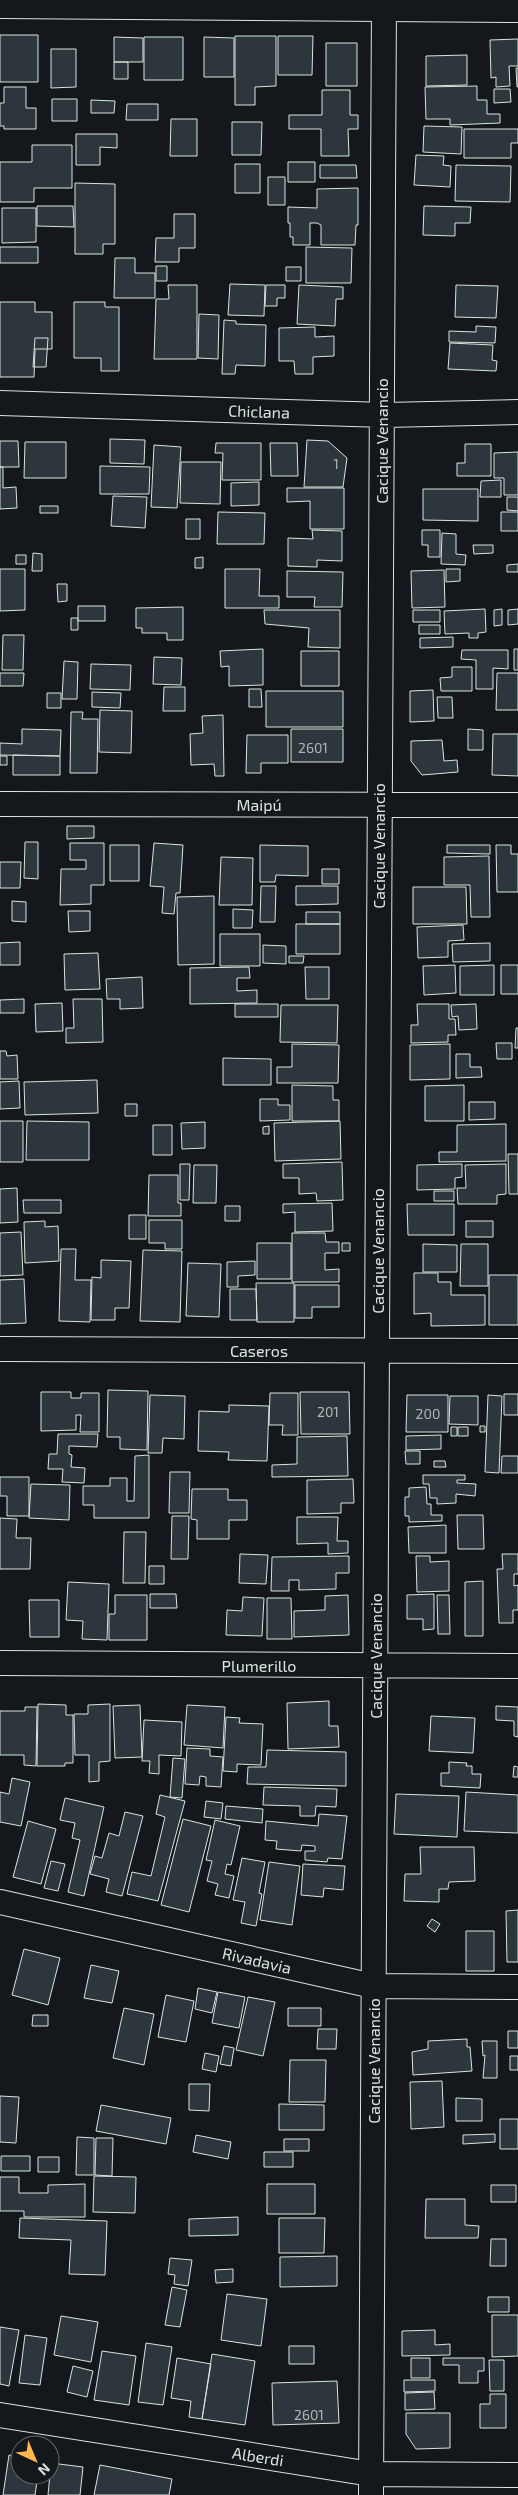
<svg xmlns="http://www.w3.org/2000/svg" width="518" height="2495" font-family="'Exo 2',sans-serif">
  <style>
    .building { fill: #2c363c; stroke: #d8e6dc }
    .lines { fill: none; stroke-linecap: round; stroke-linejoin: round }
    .street-casing { stroke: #d8e6dc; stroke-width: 26 }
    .primary-casing { stroke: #d8e6dc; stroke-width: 30 }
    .street { stroke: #14181c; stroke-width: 24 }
    .primary { stroke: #14181c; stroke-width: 28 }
    .labels { text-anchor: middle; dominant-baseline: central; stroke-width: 4; stroke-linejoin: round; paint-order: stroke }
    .number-label { font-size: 14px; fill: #adbab4 }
    .street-label { font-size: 16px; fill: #d8e6dc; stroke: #14181c }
  </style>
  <rect width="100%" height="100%" fill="#14181c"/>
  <path class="building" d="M0,35H38V82H0Z
    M235,36H276V86L255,87V105H235Z
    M278,36H313L312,75H278Z
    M114,37L143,38V62H114Z
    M144,37H183V80H144Z
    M204,37L234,38V77H204Z
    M518,39V66H509L510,86L496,87V77L491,78L490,40Z
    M326,43H357V86H326Z
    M51,49H76V87L51,88Z
    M467,55V85L426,86V56Z
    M114,62H128V79H114Z
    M516,68H518V87H517Z
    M477,86V100H487V114H500V123L450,125V119H426L425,87Z
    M4,87H26V108H36V129H4V126H0V103H4Z
    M494,89H510L511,102L494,103Z
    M322,90H350V115H358V129H348L349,156H321V129H289V115H322Z
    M52,99H77V121H52Z
    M91,100L115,101L114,113H91Z
    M127,104H158V120H126Z
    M171,119H197V156H170Z
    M232,122H262L261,155H232Z
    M424,126L462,127L461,154L423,152Z
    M464,129H518V143H511V158H464Z
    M76,134H117V148L100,147V165H76Z
    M32,145H72V188H34V202H0V162H32Z
    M416,155L444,156L443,165L451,166L450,187L414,185Z
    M288,162H315V182H288Z
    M235,164H260V193H235Z
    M320,165H356L357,178H320Z
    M456,165L511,166L510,202L455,201Z
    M268,177H285V205H268Z
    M75,183L115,184V244H103V254H75Z
    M358,188V225H356L355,245H321V225L317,223H310V245H293V237H290V223H288V207L317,208V189Z
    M37,206H73L74,227L37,226Z
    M424,206L471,207L470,223H455V236L423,235Z
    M2,208H36V242L2,243Z
    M174,214H195V248H179V262H155L156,238H174Z
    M0,247H38V263H0Z
    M306,247L352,248L351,283H306Z
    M115,258H135V273H155V298H114Z
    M156,266H167V281H156Z
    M286,267H301V281H286Z
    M230,284L265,285L264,316L228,315Z
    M168,285H197V359H154L156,299H169Z
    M266,285H285V298H277V306H265Z
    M299,285L343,287V299H336L335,326L297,324Z
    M456,285L498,286L496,318L455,317Z
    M0,302H35V312H52V349H35L34,377H0Z
    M74,302H105V307H119V371H101V358H74Z
    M199,314L219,315L218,359L198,358Z
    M224,320L236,321V324L266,325L265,366L236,365L235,374H222Z
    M476,326L496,327L495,343L449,342V331L476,332Z
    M315,327V337L334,336V356L313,357V374H295L294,361H279V328Z
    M35,338H48L46,367H33Z
    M450,343L493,345L492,360L497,361L496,371L448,369Z
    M110,439L145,440L144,464L110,463Z
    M307,440L328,441L347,458L343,487H304Z
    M0,441H18L19,467H0Z
    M25,442H66V478H24Z
    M216,443H261V480H222L223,453H215Z
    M270,443H297L298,476H271Z
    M465,444H491V476H457V463H465Z
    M154,445L181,447L177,508L151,507Z
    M518,452V495H504V478H494V453Z
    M181,462H221L220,504L180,503Z
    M100,466L150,467L149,494H100Z
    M0,467H3V488L16,487L17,508L0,509Z
    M501,480V497H480L481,481Z
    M259,482V505L231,506V483Z
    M287,488H344V529H310V501L287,502Z
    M423,489H478V521L423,520Z
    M113,496L147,497L145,528L111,526Z
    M507,497H518V511L507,510Z
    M40,506H58V513H40Z
    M218,512L265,513L264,544H217Z
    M501,512H518V531H501Z
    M186,519H200V539H186Z
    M312,530L342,531V561L317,560V567L288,566V538L313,539Z
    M422,530H440V557H428V545H422Z
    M442,533L456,534V554L466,555L465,565L441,564Z
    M473,545H493V553L474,554Z
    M33,553L42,554V571H32Z
    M16,555H26V564H16Z
    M203,557V568H195V558Z
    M518,564V572H507V565Z
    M0,569H25V610L0,611Z
    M225,569H260L259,596H279V608H225Z
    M446,569H460V581L446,582Z
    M444,570L445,607L412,608L411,571Z
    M287,571L343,572L342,607H314L315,597H287Z
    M57,584H67V601L58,602Z
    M78,606H105V621H78Z
    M183,607V640H167V633H142V628H136V608Z
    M485,609L486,632L478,633V638H469V633L445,634L444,611Z
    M502,609V625L494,626V610Z
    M518,609V624L508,625V610Z
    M264,610H340V648L308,647L309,628L265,624Z
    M413,610H440V622H413Z
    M71,618H78V630H71Z
    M419,625H440V634H419Z
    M3,635H24L23,670H2Z
    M453,637V647L420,648V638Z
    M263,649V685L229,686V666L221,667L220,651Z
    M514,649H518V670H514Z
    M462,650H508V669L493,668V689H476V660L461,659Z
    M301,651H339V686H301Z
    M154,657L182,658L181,685L153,684Z
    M64,661L78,662L77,699H62Z
    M91,664L131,665L130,690L90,689Z
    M452,667H472V691H441L440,678L452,677Z
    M0,673H24L23,686H0Z
    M497,673H518V710H496Z
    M164,687H185V711H163Z
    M249,689H261L262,707H249Z
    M433,690L434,721L410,722V691Z
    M266,691H343V727H266Z
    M92,692L121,693L120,708L92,707Z
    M47,693H61V708H47Z
    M437,697H452L453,718H438Z
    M100,710L132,711L131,753L99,752Z
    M71,712H83L82,719H98L97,773H70Z
    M223,715L224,776H215L214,764L191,765L190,734L203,733L202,716Z
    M22,729L61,730L60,756L0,755V743L22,744Z
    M291,729H343V762H291Z
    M468,729L483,730V750H468Z
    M493,734H518V776L492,775Z
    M247,735H288V763H261V773H246Z
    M442,740L444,761L457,760L458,772L422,775L411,761V741Z
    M13,755L60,756V775H13Z
    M0,756H7V765H0Z
    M67,826H94V838L67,839Z
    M25,842H38V879L24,878Z
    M70,843H104V885H91V904L60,905L61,869H86V860H70Z
    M154,843L183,845L180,893H176L174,914L162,913L164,887L150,886Z
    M110,845H139V881H110Z
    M260,845L308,846V876L276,875L275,882H260Z
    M447,845H490V854L447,853Z
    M496,845H511V854H518V892H497Z
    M489,856L490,917H471L470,885H444V857Z
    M221,857L253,858L252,905H219Z
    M0,862H21L20,888H0Z
    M322,869H339V884H322Z
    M261,886H276L275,922H260Z
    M296,886H338V904L296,905Z
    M413,887H466L467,924H413Z
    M214,896V964L178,965L177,897Z
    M12,901L26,902V922L12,921Z
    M233,909L253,910L252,928H233Z
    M68,911H90V931L69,932Z
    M306,912H340V924H306Z
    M296,924H340V954H296Z
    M463,925L464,940L448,941V957L418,958L417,927Z
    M220,934H260V966H220Z
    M20,942V965H0V943Z
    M490,943V961L453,962L452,944Z
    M263,945L286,946V964L263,963Z
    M98,953L100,989L65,990L64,954Z
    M289,956H304L303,963H289Z
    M455,965L456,993L424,995L423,966Z
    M494,965V995H460V966Z
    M501,965H518V994H501Z
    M249,967L250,978H237V991L257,990V1003L190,1004V968Z
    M305,967H329V999H306Z
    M142,977L143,1008L120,1009V999H107L106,979Z
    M24,999V1013H0V1000Z
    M73,999H102L103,1042L66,1043V1028H74Z
    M62,1003L63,1031L36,1032L35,1004Z
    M235,1004H278V1017H235Z
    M417,1004H449V1019H455L456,1035H448V1042L411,1043V1025H418Z
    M476,1004L477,1029L459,1030L458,1016L452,1017L451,1005Z
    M281,1005H338L337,1043L280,1042Z
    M516,1028H518V1048H515Z
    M496,1043H512V1059H497Z
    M292,1044L339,1045L338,1083H277V1067H292Z
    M450,1044V1079L410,1080V1045Z
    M0,1051H6L7,1056L17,1055L18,1079H0Z
    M456,1054H470V1067H481L482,1077L456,1078Z
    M223,1058L271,1059V1085H223Z
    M97,1080L98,1113L25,1115L24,1082Z
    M19,1081L20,1108L0,1109V1082Z
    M292,1085L333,1086V1100H339V1121H292Z
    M464,1085V1121H425V1086Z
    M260,1099H278V1105H290V1120L260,1121Z
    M469,1102H495V1119L469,1120Z
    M125,1104H137V1116H125Z
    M0,1121H23V1162H0Z
    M27,1121L89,1122V1160H26Z
    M340,1121L341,1159L275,1161L274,1123Z
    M205,1122V1148L182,1149L181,1123Z
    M506,1124V1161L439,1162V1152H457V1125Z
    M153,1125H172V1155H153Z
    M269,1126V1134H263V1127Z
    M508,1154H518V1194H509Z
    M342,1162L343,1200L317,1201L316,1193L299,1194V1178H283V1164Z
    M180,1164H190L189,1200H180Z
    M462,1164V1177L455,1178V1189L417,1190V1165Z
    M506,1164V1194L497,1195V1204H458L457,1188H466L465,1165Z
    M194,1165H217L216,1203H193Z
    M149,1175H178V1203H181V1216H148Z
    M17,1188L18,1222L0,1223V1189Z
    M434,1191H454V1201H434Z
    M23,1200H61V1213H24Z
    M332,1203L333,1231L295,1232V1212L283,1213V1204Z
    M407,1204H454V1235H408Z
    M225,1206H240V1221H225Z
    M129,1215H146V1239H129Z
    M149,1220H182V1249H165V1243H149Z
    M45,1221V1227L58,1226L59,1261L25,1263L24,1222Z
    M466,1221H493V1237H466Z
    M21,1232L23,1275L0,1276V1233Z
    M292,1233H325L326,1242H339V1253H325V1270L339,1269V1282H292Z
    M257,1243H291V1279H257Z
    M342,1243H350V1251H342Z
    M423,1244L457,1245V1272H423Z
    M461,1244H488V1286H460Z
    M61,1249H76L75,1280H91L90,1322L59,1321Z
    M143,1250L182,1251L180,1322L140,1321Z
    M101,1260L131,1261L129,1308H115V1320H91L92,1277L101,1278Z
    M255,1261V1275L238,1276V1287H227V1262Z
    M188,1263L221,1264L219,1317L186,1316Z
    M414,1273H438V1282H451V1295H485V1325L431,1326V1313L414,1314Z
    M489,1275H518V1325H489Z
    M24,1279L26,1323L0,1324V1280Z
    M256,1283H294V1322H257Z
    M295,1285H339V1307H312V1318H295Z
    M230,1289H256L257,1320H230Z
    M108,1390L148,1391L147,1450L120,1449V1437H107Z
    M41,1392H71V1398H81V1393H99V1432H80L81,1415H76V1430L41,1431Z
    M300,1392H349L350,1434H301Z
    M270,1393H298V1435H282L283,1425H269Z
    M504,1394H518V1415H504Z
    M150,1395L185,1396L184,1439L163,1438L162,1453H148Z
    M407,1395H448V1432H406Z
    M488,1395L502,1396L499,1473L485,1472Z
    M450,1396H478V1425L449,1424Z
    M229,1405L269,1406L267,1461L228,1460L229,1452L198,1451L199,1411L229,1412Z
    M480,1426H485V1432H480Z
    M451,1427H457V1436H451Z
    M458,1427H468V1436H458Z
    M58,1434H98L97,1447L69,1446V1454L72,1455L71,1467L85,1468L84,1483L62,1482L63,1469H48L49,1454H57Z
    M441,1435V1449L406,1450V1436Z
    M347,1436L348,1476L272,1477V1465L297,1464V1437Z
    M405,1451H420V1464H406Z
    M149,1455V1518H94V1505H83V1486H110V1478H127V1501H134L135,1456Z
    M502,1456H518V1473H501Z
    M434,1461H445L446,1467H434Z
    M170,1472H190L189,1513H169Z
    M423,1475H465V1480H457V1483L476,1484L475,1496L456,1494V1503L437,1504V1498H430L429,1484H423Z
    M0,1477H29V1516H7V1496H0Z
    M353,1479L354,1503H341V1513L307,1514V1480Z
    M31,1484L70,1485L69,1520L29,1518Z
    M426,1487L427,1504H431V1515H442V1521L409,1522V1516H405V1497H409V1488Z
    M192,1489H228V1500H247V1520H229V1539H197V1520L191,1519Z
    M457,1515H483L484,1549H458Z
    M172,1516H189L188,1559H171Z
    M297,1517H338L337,1541H348V1553L328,1554V1543L297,1544Z
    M0,1518L17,1519L16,1538H31L30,1569H0Z
    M446,1525V1553H409L408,1527Z
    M124,1532H146L145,1583H123Z
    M240,1554L268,1555L266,1584L239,1583Z
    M502,1554H518V1574H514V1586L518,1585V1610H513V1623H499L497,1569H503Z
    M349,1556V1573H336V1589L299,1590V1580H289V1591H271L272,1557Z
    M416,1556H430V1562L449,1561V1591L417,1592Z
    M149,1566H164V1584H149Z
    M483,1581V1636H465V1582Z
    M68,1582L109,1584L107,1640L82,1639L83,1621L66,1620Z
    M150,1594H176L177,1608H150Z
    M434,1594V1629L423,1630V1619H407V1595Z
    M115,1595H147V1640H109V1614H115Z
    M348,1595L349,1635L294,1637V1611L325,1610V1596Z
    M437,1595H449L450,1634H438Z
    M243,1597L264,1598L262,1636L226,1635L227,1610L242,1611Z
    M267,1598H291L292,1639H267Z
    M29,1600H59V1637H30Z
    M329,1701V1726H338L339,1747L288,1749L287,1703Z
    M38,1704L66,1705V1715H73V1763H65V1766H37Z
    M110,1704V1761L99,1762V1781L89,1782V1755H75L74,1714H88V1705Z
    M140,1705L142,1757L115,1758L113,1706Z
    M187,1705L225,1707L223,1748L184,1745Z
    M496,1706L518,1707V1737L514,1736V1721L496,1720Z
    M25,1707H37L36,1766L24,1765V1755H0V1711H25Z
    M431,1716L475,1718L473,1753L429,1751Z
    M226,1717L240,1718L239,1723L263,1724L261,1765L237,1764V1772L223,1771Z
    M144,1720L182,1722L181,1756L159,1755V1774L149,1773L150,1761H142Z
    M187,1748L210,1749V1756L223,1757L221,1787L206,1786V1777L200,1776L199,1785L185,1784Z
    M267,1750L346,1752V1786L247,1784L248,1767H266Z
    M173,1758L185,1759L182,1798L170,1797Z
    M449,1762L467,1763L466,1766H472V1774H481L480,1788L441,1786V1773H449Z
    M514,1766L518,1767V1777H513Z
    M12,1778L30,1782L21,1826L0,1822V1792L9,1794Z
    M264,1787L337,1789L336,1807L316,1806L315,1816H300V1806L263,1805Z
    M466,1792L518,1795V1833L464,1831Z
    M396,1794L459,1796L457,1837L394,1834Z
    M160,1795L185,1801L158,1901L127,1894L132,1872L151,1876L165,1817L156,1814Z
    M65,1798L104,1807L84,1896L68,1892L80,1840L72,1838L75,1823L60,1820Z
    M206,1801L223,1803L221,1819L204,1817Z
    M226,1806L263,1809L262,1823L225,1819Z
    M125,1812L143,1816L122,1896L106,1892L109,1879L90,1874L95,1856L102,1858L109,1833L119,1836Z
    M319,1814L347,1816L342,1859L328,1858L327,1862L305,1860V1851H315V1846L302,1845L301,1851L276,1849L277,1841L265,1840L266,1821L318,1826Z
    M183,1819L211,1826L189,1912L161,1905Z
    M215,1820L240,1826L231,1865L227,1864L225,1874L234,1876L229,1898L215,1895L218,1884L207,1881L212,1861L206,1860Z
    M28,1821L56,1829L41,1884L13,1877Z
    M420,1847H474L475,1881L449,1882L448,1889H439V1902L404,1901L405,1874H421Z
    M242,1858L265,1862L259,1893L262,1894L256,1926L241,1923L245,1902L233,1900Z
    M51,1861L65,1864L58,1891L44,1888Z
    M269,1862L300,1866L292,1925L260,1920Z
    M303,1864L345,1866L343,1890L324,1888L323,1897L301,1895Z
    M518,1910V1962H507L506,1911Z
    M432,1919L440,1924L435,1932L427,1926Z
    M466,1931H494V1971H466Z
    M24,1949L60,1958L48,2005L12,1995Z
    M91,1965L119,1971L112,2003L84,1998Z
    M198,1988L217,1992L212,2013L195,2009Z
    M218,1992L245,1997L239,2028L212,2023Z
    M166,1995L194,2001L186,2042L158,2037Z
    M248,1997L275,2002L263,2056L236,2050Z
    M124,2008L154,2014L144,2065L113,2058Z
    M288,2008H321V2026H288Z
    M33,2015H48V2026H32Z
    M318,2029H337L336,2049H317Z
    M508,2031H518V2048H508Z
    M467,2039V2047H470L472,2071L413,2075L412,2052L428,2049V2041Z
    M482,2041H497V2078H483L485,2055L483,2056Z
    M224,2046L234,2048L231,2066L220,2064Z
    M205,2053L219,2056L216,2072L202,2069Z
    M510,2056H518V2070H510Z
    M290,2060H326L325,2102H289Z
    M442,2081L444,2127L411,2129L410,2082Z
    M189,2084H210L209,2111L189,2110Z
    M0,2096L19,2097L16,2143L0,2142Z
    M456,2098L482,2099V2121H456Z
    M279,2104L324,2105V2130H279Z
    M101,2105L171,2118L166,2144L96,2131Z
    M500,2119H518V2149H500Z
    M495,2134V2142L463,2144V2135Z
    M196,2135L231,2142L228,2159L193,2152Z
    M77,2137L94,2138V2175H76Z
    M96,2138H113L112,2176L95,2175Z
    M284,2139H309V2151H284Z
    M264,2152H293V2167H264Z
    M1,2156H30V2171H1Z
    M38,2157H59V2172H38Z
    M94,2176L136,2177L135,2213L93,2212Z
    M0,2177H19V2193H48V2185L85,2184V2217H24V2211H0Z
    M267,2184H315V2214H267Z
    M491,2185H516V2202H491Z
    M426,2199H465V2225L479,2226L478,2238H425Z
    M238,2217V2235L189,2236V2219Z
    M20,2218L107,2221L105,2275L69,2274L71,2240L19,2238Z
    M279,2218H325L324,2253H279Z
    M491,2239H506V2266H490Z
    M337,2256V2286L280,2287V2257Z
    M170,2258L192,2260L188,2286L174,2284L175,2275L168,2274Z
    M233,2269V2282L216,2283L215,2270Z
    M172,2287L187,2290L180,2327L165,2325Z
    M227,2294L267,2299L261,2346L221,2340Z
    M488,2297H509V2312H488Z
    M492,2315H518V2356L492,2357Z
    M61,2316L98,2322L91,2362L54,2355Z
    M0,2327L19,2330L9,2386L0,2384Z
    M435,2330V2345L450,2344V2355L402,2356V2331Z
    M25,2335L47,2338L40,2385L19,2383Z
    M146,2343L172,2347L163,2405L138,2402Z
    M289,2346H314V2364H289Z
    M102,2351L136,2356L129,2405L94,2400Z
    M212,2354L255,2361L245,2425L202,2419Z
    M177,2358L211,2364L202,2419L189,2417L191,2401L171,2398Z
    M411,2358H430V2378H411Z
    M443,2358H484V2371H478V2383H459V2365H443Z
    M489,2360H504V2391H490Z
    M73,2366L93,2371L87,2397L67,2392Z
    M404,2380H435V2391L404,2392Z
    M337,2381L339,2423L273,2425L272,2383Z
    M434,2392L435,2409L405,2410V2393Z
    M490,2394H506V2428H480V2404H490Z
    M406,2413H450V2448L416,2449L406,2434Z
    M9,2455L20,2457V2475H38L35,2495H3Z
    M51,2463L83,2467L80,2495H48Z
    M100,2465L172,2479L169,2495H94Z"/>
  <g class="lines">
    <g class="street-casing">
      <path id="street" d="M0,403L385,415L518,412
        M0,804L518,805
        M0,1349L518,1351
        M0,1663L518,1666
        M0,1902L373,1986L518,1987
        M0,2415L371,2474L518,2475
        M371,2495L384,0"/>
    </g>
    <g class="primary-casing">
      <path id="primary" d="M0,4L518,8"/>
    </g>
    <use href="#street" class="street"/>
    <use href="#primary" class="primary"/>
  </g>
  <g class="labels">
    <g class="number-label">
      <text x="336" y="463">1</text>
      <text x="313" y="747">2601</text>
      <text x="328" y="1411">201</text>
      <text x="428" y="1413">200</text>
      <text x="309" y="2414">2601</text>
    </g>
    <g class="street-label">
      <text transform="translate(259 411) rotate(2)">Chiclana</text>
      <text transform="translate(381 441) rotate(-90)">Cacique Venancio</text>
      <text x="259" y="804">Maipú</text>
      <text transform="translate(378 846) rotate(-90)">Cacique Venancio</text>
      <text transform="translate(377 1251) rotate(-90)">Cacique Venancio</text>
      <text x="259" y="1350">Caseros</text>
      <text transform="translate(375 1656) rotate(-90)">Cacique Venancio</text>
      <text x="259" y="1665">Plumerillo</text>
      <text transform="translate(257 1960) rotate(13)">Rivadavia</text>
      <text transform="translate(373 2061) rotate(-90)">Cacique Venancio</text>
      <text transform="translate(258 2456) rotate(9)">Alberdi</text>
    </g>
  </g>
  <g transform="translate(35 2460) rotate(136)"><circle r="24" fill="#14181c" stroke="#626a69"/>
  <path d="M0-4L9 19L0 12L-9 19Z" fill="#ffb74d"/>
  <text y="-8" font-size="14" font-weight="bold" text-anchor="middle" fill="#d8e6dc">N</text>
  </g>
</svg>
